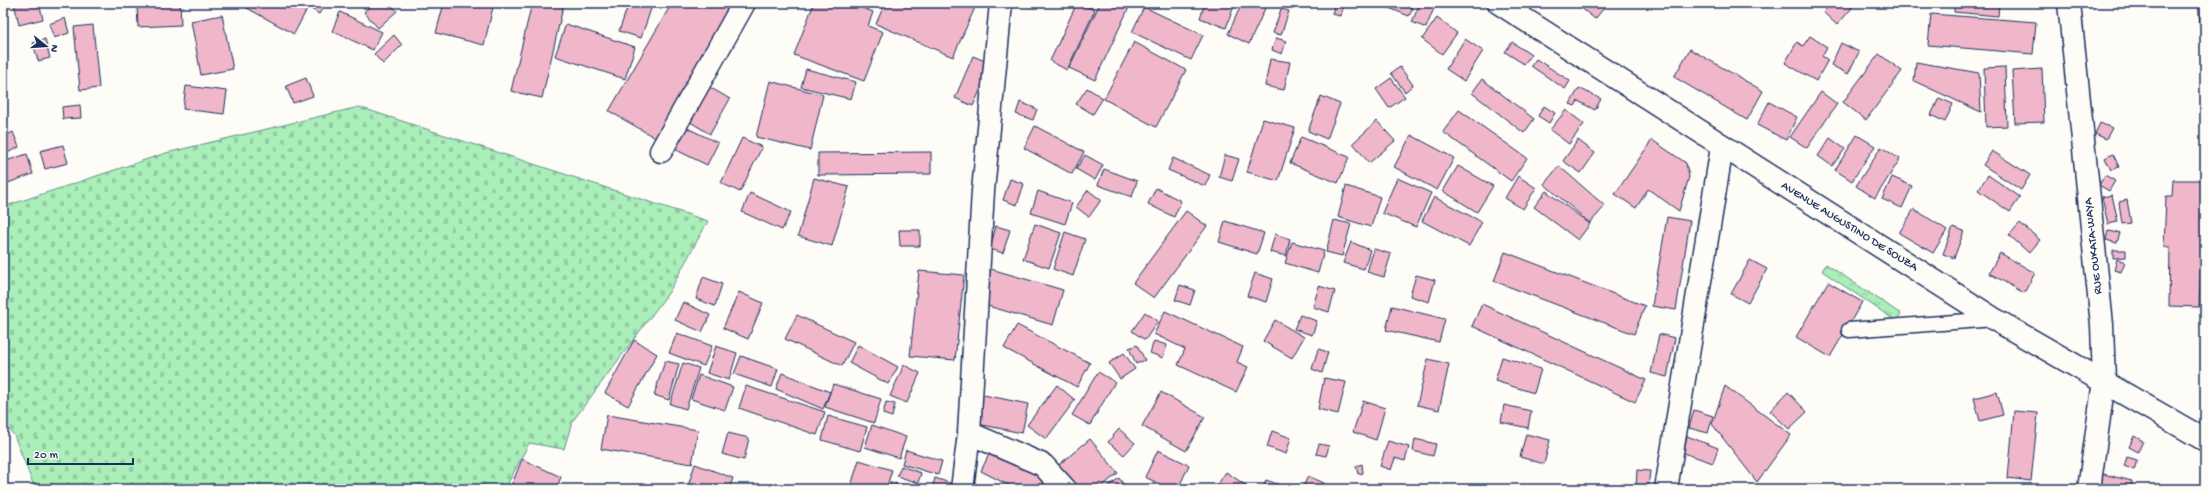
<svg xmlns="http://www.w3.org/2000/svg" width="2208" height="492" font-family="'Gochi Hand',sans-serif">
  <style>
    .grass { fill: url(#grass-tufts); stroke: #628e8c }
    .cemetery { fill: url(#cemetery-stones); stroke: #628e8c }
    .building { fill: #f0b7ca; stroke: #1b2f5e }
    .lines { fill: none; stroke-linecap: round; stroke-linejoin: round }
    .service-casing { stroke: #1b2f5e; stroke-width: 17 }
    .minor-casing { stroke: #1b2f5e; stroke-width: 25 }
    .secondary-casing { stroke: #1b2f5e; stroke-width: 25 }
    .service { stroke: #fdfcf7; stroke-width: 14 }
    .minor { stroke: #fdfcf7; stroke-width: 22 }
    .secondary { stroke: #fdfcf7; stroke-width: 22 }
    .labels { text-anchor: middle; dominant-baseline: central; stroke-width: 3; stroke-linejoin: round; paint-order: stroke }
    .street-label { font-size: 12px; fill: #1b2f5e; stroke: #fdfcf7 }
  </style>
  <defs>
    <pattern id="grass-tufts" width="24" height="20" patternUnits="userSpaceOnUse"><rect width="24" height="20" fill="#aaeeb9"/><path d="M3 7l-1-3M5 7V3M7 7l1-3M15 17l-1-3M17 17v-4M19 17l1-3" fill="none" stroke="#92cca1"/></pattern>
    <pattern id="cemetery-stones" width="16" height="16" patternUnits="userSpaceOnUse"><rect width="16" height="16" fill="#aaeeb9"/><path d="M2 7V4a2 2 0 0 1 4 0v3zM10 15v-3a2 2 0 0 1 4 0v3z" fill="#92cca1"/></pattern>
  </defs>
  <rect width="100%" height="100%" fill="#fdfcf7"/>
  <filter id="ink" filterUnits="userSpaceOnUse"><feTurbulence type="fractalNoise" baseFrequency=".025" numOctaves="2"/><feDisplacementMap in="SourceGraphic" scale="8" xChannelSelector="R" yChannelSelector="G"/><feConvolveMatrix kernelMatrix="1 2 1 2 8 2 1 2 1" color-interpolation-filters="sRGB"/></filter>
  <g filter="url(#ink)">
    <path class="grass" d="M1826,264L1901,314L1896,321L1822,271Z"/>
    <path class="cemetery" d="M359,107L708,221L669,292L572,422L564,449L529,443L505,489H35L14,435L3,423V207L166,153Z"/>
    <path class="building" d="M14,3H39L43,19L19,25Z
      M47,3H62L47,7Z
      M137,3H180L181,25L138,27Z
      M238,3H297L307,9L294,34Z
      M302,3H326L319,14Z
      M374,3H389L397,11L378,28L364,12Z
      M444,3H494L484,45L436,33Z
      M532,3H564L542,98L511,91Z
      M629,3H653L641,38L619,31Z
      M672,3H729L737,7L659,140L609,111Z
      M814,3H850L873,12L868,26L883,32L864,81L794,55Z
      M885,3H977L953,57L876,24Z
      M1077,3L1095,10L1067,70L1050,61Z
      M1100,3H1131L1095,80L1069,68Z
      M1205,3H1226L1234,6L1226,28L1200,18Z
      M1242,3L1267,4L1249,44L1228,34Z
      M1335,3L1344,4L1340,16L1332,14Z
      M1391,3H1402L1413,8L1409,16L1389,8Z
      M1420,3H1436L1426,28L1412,22Z
      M1583,3H1608L1595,19L1580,7Z
      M1831,3H1847L1852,8L1837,25L1823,12Z
      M1954,3H1999L1998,16L1954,12Z
      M2198,3H2205V25H2200Z
      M1144,7L1203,35L1191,60L1132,32Z
      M1281,9L1289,11L1281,35L1273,33Z
      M340,12L382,32L373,50L332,31Z
      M1931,14L2036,22L2033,54L1928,45Z
      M222,15L233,69L201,75L191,21Z
      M65,18L69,33L54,38L49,24Z
      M1437,18L1457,33L1442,54L1422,39Z
      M566,24L635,47L625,79L555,56Z
      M93,25L99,88L80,90L74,27Z
      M394,35L402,45L383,64L374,54Z
      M1810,36L1827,47L1822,56L1828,60L1816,81L1785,63L1797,42L1803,46Z
      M1276,38L1286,41L1282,54L1272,50Z
      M45,39L50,58L38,61L33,43Z
      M1465,39L1483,51L1464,81L1446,69Z
      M1134,42L1186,70L1156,127L1104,99Z
      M1512,42L1531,55L1524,64L1505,52Z
      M1841,43L1859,52L1848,74L1831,65Z
      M1690,49L1763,91L1747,120L1674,77Z
      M1879,54L1902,71L1866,120L1843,102Z
      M973,56L992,64L973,106L955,98Z
      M1270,59L1290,62L1284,90L1265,86Z
      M1536,59L1570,81L1565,89L1531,66Z
      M1916,62L1979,73L1981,112L1914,81Z
      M1400,67L1413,85L1405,92L1391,73Z
      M2005,67L2007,126L1986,127L1984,68Z
      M806,69L856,82L851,99L801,87Z
      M2042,69L2044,122L2015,123L2012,71Z
      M306,78L313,96L293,103L286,86Z
      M1391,78L1405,97L1389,108L1376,89Z
      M1482,79L1534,119L1524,133L1472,93Z
      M770,81L823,95L810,150L756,137Z
      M706,85L730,99L710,134L687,120Z
      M186,86L227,91L224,114L183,109Z
      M1087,88L1103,98L1093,114L1076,104Z
      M1579,88L1601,99L1595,110L1578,101L1575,106L1570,104Z
      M1821,92L1837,104L1807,148L1790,137Z
      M1321,96L1340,104L1327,139L1308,131Z
      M1939,98L1953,104L1945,122L1931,115Z
      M1020,102L1037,109L1033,120L1016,114Z
      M1769,102L1797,117L1786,140L1757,125Z
      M80,105L81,118L63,119L62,107Z
      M1544,106L1555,113L1549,123L1538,116Z
      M1459,110L1527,158L1511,181L1443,132Z
      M1566,110L1584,124L1569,144L1550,130Z
      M1263,119L1295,128L1278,181L1247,172Z
      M1377,121L1395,141L1369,163L1353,143Z
      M677,123L718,143L707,165L666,145Z
      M2100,123L2112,128L2106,139L2095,134Z
      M1035,126L1084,152L1072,174L1024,148Z
      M13,132L19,147L3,155V137Z
      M1411,135L1454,158L1437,190L1394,167Z
      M1857,135L1875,146L1852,181L1835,170Z
      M1301,137L1349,157L1338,183L1290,163Z
      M742,138L762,147L740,192L721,183Z
      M1830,138L1845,149L1832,166L1818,156Z
      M1578,140L1595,153L1581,173L1563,161Z
      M1652,140L1686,163L1689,177L1679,211L1648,189L1636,208L1615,194Z
      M63,145L68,163L45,169L40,151Z
      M1881,147L1900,159L1875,198L1856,186Z
      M1992,151L2030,175L2021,190L1983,165Z
      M931,152V174L818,175V153Z
      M27,154L33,174L5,184L3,162Z
      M2113,154L2119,167L2111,170L2105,158Z
      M1085,155L1103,165L1095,180L1076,169Z
      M1225,155L1239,159L1232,181L1219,177Z
      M1173,158L1210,175L1205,186L1168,170Z
      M1458,166L1493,186L1477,212L1443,191Z
      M1559,166L1605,206L1590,223L1544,184Z
      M1104,169L1137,181L1132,197L1098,185Z
      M1988,175L2020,197L2010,212L1978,190Z
      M2105,175L2115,181L2109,191L2099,185Z
      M1518,176L1536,188L1523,209L1505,198Z
      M1892,177L1912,186L1902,208L1882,199Z
      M814,178L849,187L832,246L798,236Z
      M1397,178L1431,193L1416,227L1382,213Z
      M1010,179L1024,184L1017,205L1003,200Z
      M2173,180H2205V259H2201L2199,307L2169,306L2170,247H2164L2166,197H2172Z
      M1346,186L1380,197L1371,227L1338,217Z
      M1156,188L1181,201L1174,217L1148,204Z
      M1088,190L1101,200L1089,217L1076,207Z
      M1038,191L1072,203L1065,224L1031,213Z
      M1546,191L1590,224L1578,240L1534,207Z
      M750,193L791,212L782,230L742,212Z
      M2112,195L2118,222L2108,224L2102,197Z
      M1434,197L1482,222L1469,246L1422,221Z
      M2127,200L2131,223L2122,224L2119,202Z
      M1914,209L1947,230L1933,253L1899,233Z
      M1186,211L1207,226L1154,298L1133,283Z
      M1667,217L1690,221L1676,310L1652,306Z
      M1334,220L1351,224L1342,256L1326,252Z
      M1225,221L1264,233L1257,254L1219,242Z
      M2020,223L2040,240L2029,253L2009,235Z
      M1035,224L1061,233L1049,268L1023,259Z
      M996,226L1010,230L1003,253L990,249Z
      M1953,227L1964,231L1954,258L1943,254Z
      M899,230H920V246H900Z
      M2108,231L2120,233L2117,243L2106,240Z
      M1065,232L1085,239L1073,276L1053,269Z
      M1275,234L1290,239L1286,256L1270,252Z
      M1292,242L1324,251L1318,273L1285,263Z
      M1351,242L1370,250L1364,269L1343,263Z
      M1374,249L1391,254L1384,277L1367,272Z
      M2113,250H2126V257L2113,258Z
      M1505,252L1645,306L1634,334L1494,281Z
      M2000,253L2035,273L2024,293L1989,273Z
      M2117,259L2125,262L2121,272L2114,270Z
      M1750,260L1767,269L1748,303L1731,294Z
      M991,269L1063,290L1053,325L981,304Z
      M919,271L964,275L955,360L910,356Z
      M1255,273L1273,279L1266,302L1247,296Z
      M1416,275L1435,280L1429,302L1410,296Z
      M703,277L722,284L715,306L696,299Z
      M1828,282L1862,302L1830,357L1796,337Z
      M1180,285L1195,290L1190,305L1175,300Z
      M1319,286L1335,291L1329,312L1313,307Z
      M739,292L763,303L748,339L723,328Z
      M683,302L710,315L702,332L675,320Z
      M1482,304L1646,380L1635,402L1472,326Z
      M1392,306L1445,319L1439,342L1386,330Z
      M1165,311L1243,347L1237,362L1248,367L1236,392L1178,365L1185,349L1154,334Z
      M1145,312L1158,321L1145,340L1132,331Z
      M797,315L854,342L842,366L785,339Z
      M1300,315L1317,321L1312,335L1294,329Z
      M1275,320L1304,337L1292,358L1263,341Z
      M1017,325L1090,363L1077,387L1004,348Z
      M677,333L712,346L704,366L669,353Z
      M1659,334L1675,338L1667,377L1651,373Z
      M634,340L657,354L628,406L605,393Z
      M1154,341L1167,345L1163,358L1150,353Z
      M858,345L898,367L888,384L849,363Z
      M1137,345L1145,360L1136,364L1129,348Z
      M716,346L737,353L729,380L707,373Z
      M1318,349L1328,352L1322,373L1312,369Z
      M1124,353L1135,369L1120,379L1109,363Z
      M741,356L778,369L772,387L734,374Z
      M1502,357L1541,369L1534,393L1495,381Z
      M1428,359L1449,364L1439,410L1417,405Z
      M665,361L679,364L669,400L654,395Z
      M683,363L699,368L686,409L670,404Z
      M904,365L920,373L907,403L890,396Z
      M1098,372L1115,382L1090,425L1072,415Z
      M782,373L830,392L823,409L776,389Z
      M699,375L733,387L725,410L691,399Z
      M1324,378L1346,382L1338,414L1318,409Z
      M833,384L881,399L874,423L825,407Z
      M1057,385L1075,400L1046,439L1027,425Z
      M746,386L825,412L817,435L739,408Z
      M1725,386L1791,435L1757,482L1712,424Z
      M1161,392L1205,417L1186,451L1142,426Z
      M1788,392L1807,412L1789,429L1770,411Z
      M1997,392L2003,415L1980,421L1974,398Z
      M979,394L1028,404L1022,433L973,423Z
      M1363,401L1385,408L1376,440L1353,432Z
      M886,402L895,404L892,417L883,414Z
      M1504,405L1531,411L1528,428L1501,422Z
      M1694,410L1713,416L1708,433L1689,428Z
      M2014,411L2038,413L2031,481L2008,478Z
      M607,415L698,430L692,464L601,449Z
      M828,416L867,427L860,451L822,440Z
      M872,425L906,437L899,458L865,447Z
      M1119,429L1135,443L1124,455L1108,442Z
      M1272,431L1291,438L1286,454L1267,447Z
      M728,433L749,438L744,460L722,454Z
      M1526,434L1550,440L1544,464L1520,457Z
      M1687,436L1718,448L1713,463L1681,452Z
      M2134,436L2143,441L2138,452L2129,447Z
      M1090,439L1118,473L1099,489H1072L1055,468Z
      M1415,439L1436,444L1433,456L1413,451Z
      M1388,441L1409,447L1405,461L1395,458L1391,470L1380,466Z
      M1319,444L1329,446L1326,456L1316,454Z
      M906,450L942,461L938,475L902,464Z
      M991,450L1051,481L1048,489H1016L981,471Z
      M1158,450L1189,465L1178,489H1170L1145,477Z
      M2127,457L2137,460L2134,470L2124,466Z
      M522,459L561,477L556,489H510Z
      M859,460L892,470L886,489H850Z
      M695,464L733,478L729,489H687Z
      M1362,464L1363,473L1358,474L1356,466Z
      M901,466L921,473L918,483L897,476Z
      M1637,470L1650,471L1648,489L1636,488Z
      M1226,472L1247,486L1245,489H1215Z
      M2103,474L2132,481L2131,489H2100Z
      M1308,476L1324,483L1321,489H1302Z
      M935,478L950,483L948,489H932Z
      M1119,478L1127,489H1105Z
      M1266,480L1283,486L1282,489H1263Z
      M891,482L916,489H889Z"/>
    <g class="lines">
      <g class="service-casing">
        <path id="service" d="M1849,330L1994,319"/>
      </g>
      <g class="minor-casing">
        <path id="minor" d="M2069,3L2102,325L2104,381L2089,489
          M661,151L744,3
          M969,433L1043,465L1065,489
          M962,489L969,433L983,191L1001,3
          M1666,489L1722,147"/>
      </g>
      <g class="secondary-casing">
        <path id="secondary" d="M1499,3L1994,319L2205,440"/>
      </g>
      <use href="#service" class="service"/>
      <use href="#minor" class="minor"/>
      <use href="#secondary" class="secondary"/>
    </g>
  </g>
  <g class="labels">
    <g class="street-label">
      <text transform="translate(1849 227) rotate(32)">AVENUE AUGUSTINO DE SOUZA</text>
      <text transform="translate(2094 246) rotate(-96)">RUE OUKATA-WAYA</text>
    </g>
  </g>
  <rect width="2208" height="492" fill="none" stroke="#fdfcf7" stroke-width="16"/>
  <rect x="8" y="8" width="2192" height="476" fill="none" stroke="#1b2f5e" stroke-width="1.5" filter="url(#ink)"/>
  <g transform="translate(46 46) rotate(107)" stroke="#fdfcf7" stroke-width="3" paint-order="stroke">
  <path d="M0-3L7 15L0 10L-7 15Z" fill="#1b2f5e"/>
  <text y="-6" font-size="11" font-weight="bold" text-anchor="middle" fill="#1b2f5e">N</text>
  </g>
  <path d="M28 458v6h105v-6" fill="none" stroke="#1b2f5e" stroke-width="2"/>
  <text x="34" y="458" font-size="12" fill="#1b2f5e" stroke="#fdfcf7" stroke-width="3" paint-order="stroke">20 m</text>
</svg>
